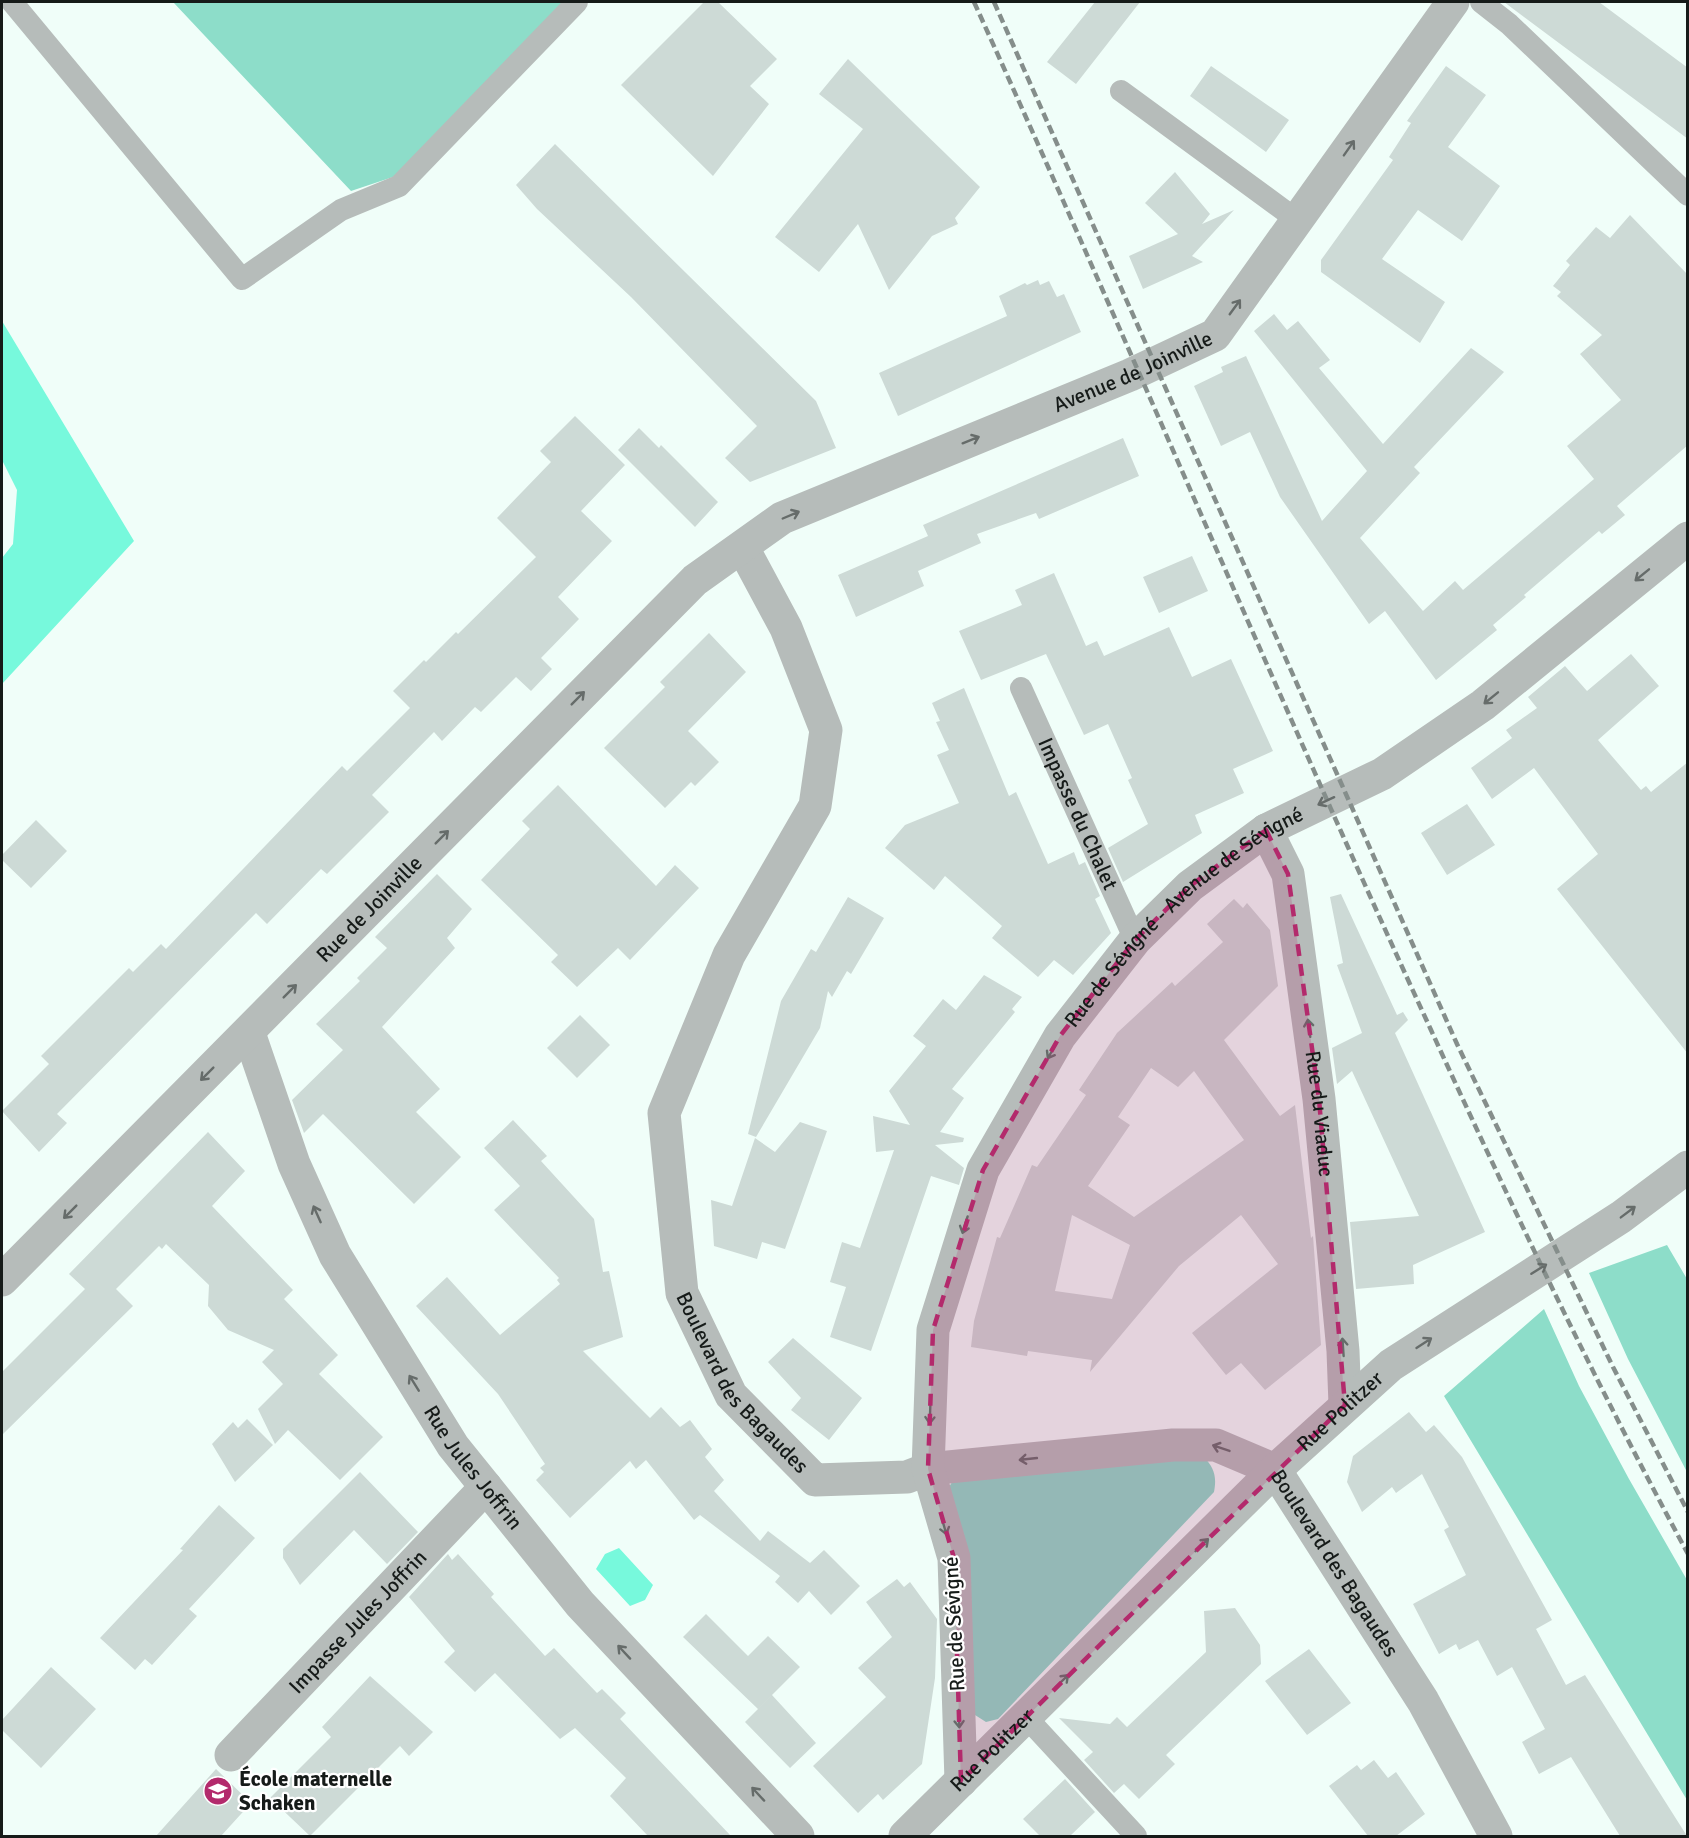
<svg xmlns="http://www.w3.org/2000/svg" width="1689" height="1838" font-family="Signika,sans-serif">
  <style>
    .green { fill: #8dddc9 }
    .water { fill: #77f9dc }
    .building { fill: #cddad6; fill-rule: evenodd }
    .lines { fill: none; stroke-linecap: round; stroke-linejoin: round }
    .lane { stroke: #b6bcba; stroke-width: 22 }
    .street { stroke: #b6bcba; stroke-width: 33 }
    .rail { stroke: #858e8b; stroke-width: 4.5; stroke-dasharray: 9 4.5; stroke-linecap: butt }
    .oneway { stroke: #666c6a }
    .marked { fill: #b32a6c; fill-opacity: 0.2; stroke: #b32a6c; stroke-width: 4.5; stroke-dasharray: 12 8; stroke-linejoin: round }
    .labels { text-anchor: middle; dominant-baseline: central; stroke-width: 4.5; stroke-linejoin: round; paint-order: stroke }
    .street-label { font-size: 21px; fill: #161b19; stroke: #fff }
    .poi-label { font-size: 21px; font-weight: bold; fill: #161b19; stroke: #fff; text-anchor: start }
  </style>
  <rect width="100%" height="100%" fill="#f0fef9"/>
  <path class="green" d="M173,2H571L393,177L351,191Z
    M1667,1245L1687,1279V1472L1628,1359L1589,1273Z
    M1544,1309L1579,1386L1629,1479L1687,1580V1800L1444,1396Z
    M1204,1457C1214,1468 1217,1476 1214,1492L998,1719L986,1722L975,1715L949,1487L954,1479Z"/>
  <path class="water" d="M2,321L134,541L2,684V558L13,544L17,490L2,460Z
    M619,1548L653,1585L645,1600L630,1606L596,1569L605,1554Z"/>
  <path class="building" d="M704,2H718L777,59L750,86L769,104L713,176L621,85Z
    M1095,2H1140L1076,84L1047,62Z
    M1504,2H1599L1688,68V139Z
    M848,59L980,187L955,218L958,224L932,236L889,290L858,224L819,272L775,237L863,129L819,94Z
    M1211,66L1289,120L1266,152L1190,96Z
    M1446,66L1486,95L1448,147L1500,186L1462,241L1418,210L1382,259L1445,302L1420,343L1321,272V260L1393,160L1389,157L1411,123L1407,121Z
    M555,144L816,401L836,448L750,482L725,458L757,426L631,297L537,209L516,185Z
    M1175,172L1210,214L1202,224L1234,210L1192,256L1203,262L1143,289L1129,256L1178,234L1145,203Z
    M1630,215L1688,275V445L1617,506L1625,515L1602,534L1599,531L1524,595L1526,597L1493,625L1497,630L1436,680L1385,611L1369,624L1280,497L1250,432L1221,446L1194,386L1223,372L1221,367L1246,356L1322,521L1367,471L1254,331L1274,314L1287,330L1298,321L1330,360L1319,368L1383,444L1471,348L1504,372L1414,467L1420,473L1360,538L1423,611L1455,581L1463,590L1594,479L1567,446L1621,400L1580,354L1602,335L1557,296L1561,292L1553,286L1570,265L1566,261L1596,227L1610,238Z
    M1038,280L1040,285L1049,281L1057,297L1064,294L1081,332L898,416L879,373L1007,316L999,296L1025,283L1027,285Z
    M575,416L625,465L581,511L612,541L558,597L579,619L541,658L552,669L531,691L516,677L481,712L475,707L442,741L434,732L372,795L389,812L327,874L321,869L267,924L256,913L57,1114L67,1123L39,1152L2,1111L49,1064L41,1056L129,968L133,972L161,944L166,949L342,766L347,771L410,708L393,691L424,660L426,662L456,632L458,634L536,557L497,518L551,462L540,451Z
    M639,428L659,448L661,445L718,502L695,527L618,450Z
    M1123,438L1139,476L1039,519L1036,513L977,534L981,543L918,571L924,586L856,617L838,575L928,536L923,525Z
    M1192,556L1208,591L1159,613L1143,577Z
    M1054,573L1086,646L1097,641L1104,656L1169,627L1192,677L1231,659L1273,751L1233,769L1244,793L1195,815L1202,833L1123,882L1108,848L1148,824L1128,780L1132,778L1108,724L1084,735L1046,654L981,680L959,631L1022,605L1015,590Z
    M709,633L746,672L688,731L719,762L695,786L691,782L665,808L604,748L665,687L660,682Z
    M1631,654L1659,686L1598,740L1641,790L1646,786L1651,792L1688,762V1054L1557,889L1598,854L1534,768L1492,799L1471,768L1512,738L1506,730L1537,708L1528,697L1565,666L1587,691Z
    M964,688L1009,796L1016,792L1048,864L1074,852L1079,865L1085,862L1100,896L1095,899L1111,933L1073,975L1054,960L1038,977L992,938L1002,926L945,876L934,890L885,848L905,825L959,803L937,755L949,750L936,722L940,721L932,703Z
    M558,785L656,886L675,865L699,888L630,960L618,948L577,987L551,962L558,955L481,880L530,829L522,821Z
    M1467,804L1495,845L1447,875L1421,833Z
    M36,820L67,851L31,888L2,860V855Z
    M437,874L472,909L447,938L455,948L382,1027L440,1089L416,1112L461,1157L414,1204L323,1114L304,1133L292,1100L343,1050L316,1024L360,981L357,978L387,948L375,937Z
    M1341,894L1397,1015L1403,1012L1408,1020L1395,1033L1485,1232L1413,1265L1414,1284L1356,1289L1350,1222L1419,1216L1352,1071L1337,1084L1332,1048L1362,1033L1337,965L1343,963L1330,897Z
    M848,897L884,918L851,974L847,971L832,997L828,991L820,1028L756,1137L748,1134L781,1001L811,949L816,952Z
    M1234,899L1243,908L1247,903L1270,930L1278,986L1224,1040L1280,1116L1295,1105L1311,1238L1313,1236L1321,1345L1265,1390L1241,1363L1226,1375L1192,1333L1278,1264L1241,1215L1179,1266L1090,1372L1092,1360L1028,1351L1027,1356L971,1347L974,1321L997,1237L1000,1238L1032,1165L1037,1167L1086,1095L1079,1090L1117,1033L1172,982L1175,986L1223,942L1207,924ZM1151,1068L1178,1087L1194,1071L1244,1140L1134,1217L1088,1186L1130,1125L1118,1117ZM1072,1215L1130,1245L1112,1299L1055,1291Z
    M984,975L1022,997L1012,1009L1015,1012L952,1089L964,1098L940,1132L964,1138L963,1142L935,1145L964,1168L959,1185L931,1176L871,1351L830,1337L846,1287L830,1282L842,1242L860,1248L894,1150L876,1152L873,1116L910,1125L889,1091L926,1046L913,1036L943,999L956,1010Z
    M580,1015L610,1045L577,1078L547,1048Z
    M513,1120L547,1156L541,1161L594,1219L603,1272L609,1271L623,1337L583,1351L650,1418L661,1407L680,1427L690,1420L712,1449L705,1457L724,1480L714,1491L760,1541L768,1531L810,1563L824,1550L860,1586L831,1615L809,1591L798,1603L775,1582L780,1576L700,1515L694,1520L646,1460L636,1469L630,1461L570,1518L536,1480L544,1472L540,1468L545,1464L498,1394L416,1306L447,1277L500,1335L560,1284L557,1280L559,1278L494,1210L520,1186L484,1148Z
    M800,1122L827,1131L785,1249L762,1242L757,1259L714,1246L711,1200L732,1206L755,1138L775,1152Z
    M208,1132L245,1171L212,1206L293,1290L284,1299L338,1355L319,1374L383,1437L340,1480L288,1430L275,1444L258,1409L283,1384L262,1362L274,1350L228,1330L208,1306L209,1285L166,1244L162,1249L159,1246L116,1289L133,1306L2,1435V1372L85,1289L69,1274Z
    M793,1338L862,1398L829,1440L791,1410L801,1398L768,1362Z
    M1409,1412L1426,1432L1434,1425L1462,1457L1552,1620L1536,1629L1566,1685L1585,1675L1687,1836H1620L1571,1757L1539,1774L1522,1742L1545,1729L1512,1667L1497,1676L1478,1640L1459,1650L1456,1644L1439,1654L1413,1604L1466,1575L1444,1530L1449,1527L1422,1474L1396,1493L1392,1487L1362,1512L1347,1482L1353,1456Z
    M247,1419L273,1445L235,1482L212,1444L233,1422L238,1428Z
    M360,1472L418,1532L387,1564L354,1530L300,1585L283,1558V1549Z
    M219,1505L255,1538L189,1609L197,1616L152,1665L145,1659L135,1670L100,1638L183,1550L180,1549Z
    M448,1554L452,1560L458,1554L494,1594L491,1597L545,1656L554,1648L597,1693L602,1689L626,1713L620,1719L731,1836H648L610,1796L626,1778L575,1728L560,1739L495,1673L475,1692L444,1662L455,1651L409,1597Z
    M897,1579L904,1587L910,1582L937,1619L935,1678L922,1764L883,1800L878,1794L858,1813L813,1766L886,1697L858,1668L892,1637L866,1602Z
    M1235,1608L1260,1645L1261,1664L1166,1755L1175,1764L1139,1799L1124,1784L1114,1793L1084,1760L1093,1752L1059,1718L1110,1724L1117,1717L1127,1727L1206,1652L1204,1611Z
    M706,1614L748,1656L768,1636L800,1667L758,1709L683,1637Z
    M1309,1649L1351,1703L1307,1735L1265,1681Z
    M51,1667L96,1709L41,1768L2,1730V1720Z
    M370,1676L433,1732L409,1756L400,1746L310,1836L270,1798L331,1737L322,1727Z
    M772,1695L816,1743L790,1768L745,1722Z
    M1374,1760L1388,1778L1396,1772L1425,1814L1396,1836H1368L1329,1786L1357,1765L1361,1770Z
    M216,1769L251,1803L221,1836H156Z
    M1065,1779L1095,1812L1070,1836H1040L1023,1819Z"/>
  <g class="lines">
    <g class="lane">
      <path d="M12,2L242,279L341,210L399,186L577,2"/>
      <path d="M1481,2L1509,24L1688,195"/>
      <path d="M1121,91L1297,220"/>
      <path id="s1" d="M1021,688L1135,940"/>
      <path d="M1025,1716L1136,1836"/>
    </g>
    <g class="street">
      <path id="s2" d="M743,548L786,628L826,730L815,806L729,955L664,1113L682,1293L731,1395L815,1480L907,1477L928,1469L1173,1445H1216L1275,1470L1423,1701L1496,1836"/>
      <path id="s3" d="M1266,830L1288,874L1319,1099L1343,1351L1345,1405"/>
      <path id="s4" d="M249,1033L294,1164L335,1255L453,1446L580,1604L798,1836"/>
      <path id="s5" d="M2,1280L695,580L782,518L1130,375L1215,335L1453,2"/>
      <path id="s6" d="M231,1755L486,1487"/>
      <path id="s7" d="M961,1781L954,1558L928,1469L933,1330L983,1170L1060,1036L1135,940L1190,886L1266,830L1382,774L1483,705L1688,538"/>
      <path id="s8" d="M905,1836L1275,1470L1391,1365L1621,1217L1688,1167"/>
    </g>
    <path class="rail" d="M974,2C1129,343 1274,689 1431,1030C1512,1207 1595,1382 1688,1554
      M994,2L1457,1044L1613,1367L1688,1512"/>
  </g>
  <defs><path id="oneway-shaft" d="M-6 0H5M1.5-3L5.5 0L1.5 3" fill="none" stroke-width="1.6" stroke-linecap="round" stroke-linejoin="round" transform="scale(1.5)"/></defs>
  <g class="oneway">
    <use href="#oneway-shaft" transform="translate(1349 148) rotate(-55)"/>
    <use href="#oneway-shaft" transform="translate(1235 307) rotate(-54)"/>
    <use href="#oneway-shaft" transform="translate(971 440) rotate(-22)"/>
    <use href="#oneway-shaft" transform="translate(791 515) rotate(-23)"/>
    <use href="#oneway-shaft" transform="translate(1642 575) rotate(141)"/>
    <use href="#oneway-shaft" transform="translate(578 698) rotate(-45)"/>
    <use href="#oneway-shaft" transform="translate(1491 698) rotate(141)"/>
    <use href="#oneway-shaft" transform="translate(1326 801) rotate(155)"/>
    <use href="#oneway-shaft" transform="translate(442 837) rotate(-45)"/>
    <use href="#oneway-shaft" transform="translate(290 991) rotate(-45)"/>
    <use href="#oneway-shaft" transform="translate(1309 1028) rotate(-98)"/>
    <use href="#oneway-shaft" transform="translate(1052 1051) rotate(120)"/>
    <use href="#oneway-shaft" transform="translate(207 1074) rotate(135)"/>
    <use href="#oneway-shaft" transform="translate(70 1212) rotate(135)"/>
    <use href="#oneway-shaft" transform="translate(1628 1212) rotate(-37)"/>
    <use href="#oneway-shaft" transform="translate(317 1214) rotate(-114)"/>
    <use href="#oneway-shaft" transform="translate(965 1225) rotate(107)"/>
    <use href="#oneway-shaft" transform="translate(1539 1269) rotate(-32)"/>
    <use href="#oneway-shaft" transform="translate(1424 1343) rotate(-33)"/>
    <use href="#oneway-shaft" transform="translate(1343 1347) rotate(-94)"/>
    <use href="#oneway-shaft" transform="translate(414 1383) rotate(-122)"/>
    <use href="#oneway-shaft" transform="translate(930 1415) rotate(92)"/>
    <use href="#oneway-shaft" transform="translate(1221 1448) rotate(-161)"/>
    <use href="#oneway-shaft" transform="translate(1028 1459) rotate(174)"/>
    <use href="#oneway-shaft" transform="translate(944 1526) rotate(74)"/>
    <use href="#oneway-shaft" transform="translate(1202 1545) rotate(-44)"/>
    <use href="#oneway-shaft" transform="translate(624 1652) rotate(-133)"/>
    <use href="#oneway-shaft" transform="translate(1062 1681) rotate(-44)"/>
    <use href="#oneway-shaft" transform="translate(959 1719) rotate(88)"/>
    <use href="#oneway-shaft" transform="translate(758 1794) rotate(-133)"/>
  </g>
  <path class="marked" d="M1266,830L1288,874L1319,1099L1345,1405L961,1781L954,1558L928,1469L933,1330L983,1170L1060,1036L1135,940L1190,886Z"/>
  <defs>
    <g id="school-disc" transform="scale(1.5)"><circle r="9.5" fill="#b32a6c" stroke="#fff"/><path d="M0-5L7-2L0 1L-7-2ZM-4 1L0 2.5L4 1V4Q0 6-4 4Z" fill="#fff"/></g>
  </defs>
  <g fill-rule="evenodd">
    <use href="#school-disc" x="218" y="1791"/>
  </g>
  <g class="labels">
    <g class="street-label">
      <text stroke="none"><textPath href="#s5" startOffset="1472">Avenue de Joinville</textPath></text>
      <text stroke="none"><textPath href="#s1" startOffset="138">Impasse du Chalet</textPath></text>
      <text stroke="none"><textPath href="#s5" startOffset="522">Rue de Joinville</textPath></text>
      <text stroke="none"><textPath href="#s7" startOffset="951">Rue de Sévigné - Avenue de Sévigné</textPath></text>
      <text stroke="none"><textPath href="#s3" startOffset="291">Rue du Viaduc</textPath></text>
      <text stroke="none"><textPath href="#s2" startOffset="910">Boulevard des Bagaudes</textPath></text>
      <text stroke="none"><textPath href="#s8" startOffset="608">Rue Politzer</textPath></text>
      <text stroke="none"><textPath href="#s4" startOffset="492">Rue Jules Joffrin</textPath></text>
      <text stroke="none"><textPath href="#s2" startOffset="1612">Boulevard des Bagaudes</textPath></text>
      <text stroke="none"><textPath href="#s6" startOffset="184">Impasse Jules Joffrin</textPath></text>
      <text transform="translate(954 1624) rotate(-93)">Rue de Sévigné</text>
      <text stroke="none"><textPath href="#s8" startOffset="122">Rue Politzer</textPath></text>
    </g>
    <g class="poi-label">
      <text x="239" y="1779">École maternelle<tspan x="239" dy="24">Schaken</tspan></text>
    </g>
  </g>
  <rect width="1689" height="1838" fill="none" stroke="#161b19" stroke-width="6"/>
</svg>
